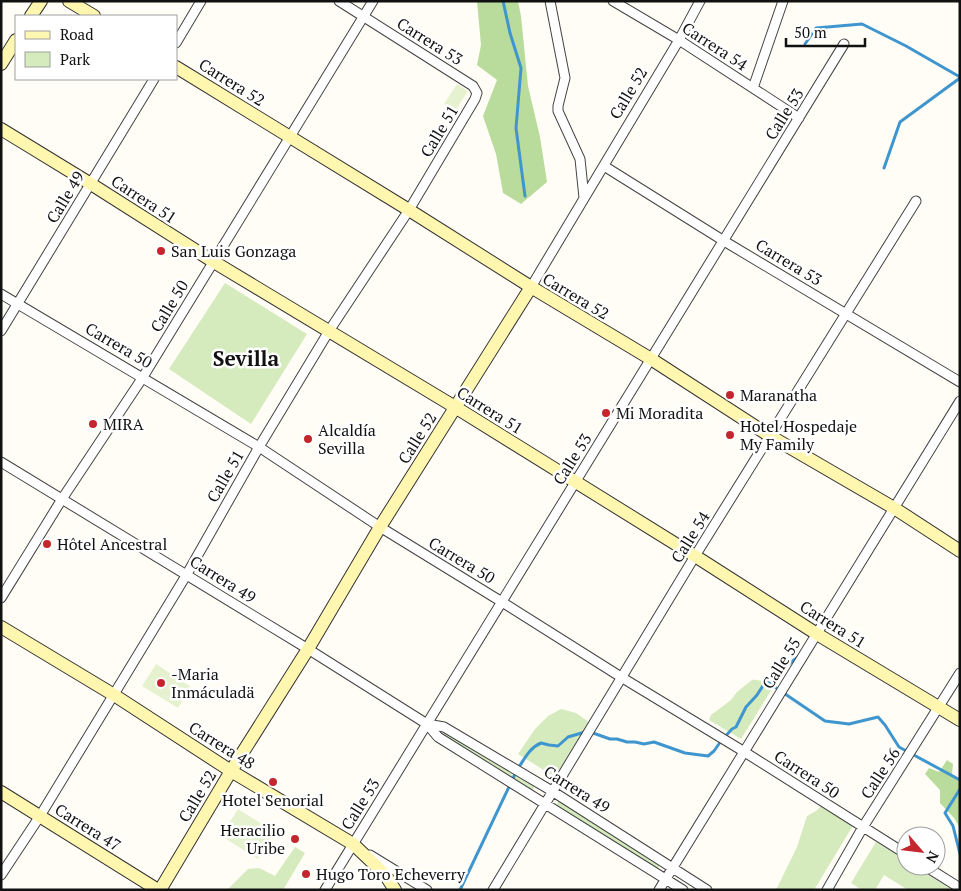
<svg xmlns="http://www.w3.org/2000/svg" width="961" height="891" font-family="'PT Serif',serif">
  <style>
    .green { fill: #d5ebbd }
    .forest { fill: #b9dc9c }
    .pitch { fill: #e6f2cf }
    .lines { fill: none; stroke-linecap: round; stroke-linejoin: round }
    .stream { stroke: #3f96cf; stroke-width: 3 }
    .street-casing { stroke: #444; stroke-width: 11 }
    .secondary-casing { stroke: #333; stroke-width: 14 }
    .street { stroke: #fff; stroke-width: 9 }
    .secondary { stroke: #fff6b0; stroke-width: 12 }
    .poi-dot { fill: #c4262e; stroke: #fff; stroke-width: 2 }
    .labels { text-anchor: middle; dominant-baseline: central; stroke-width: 5; stroke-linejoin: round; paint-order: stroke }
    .street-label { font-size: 16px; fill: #111; stroke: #fff }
    .poi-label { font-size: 16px; fill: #111; stroke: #fff; text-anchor: start }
    .district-label { font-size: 21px; font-weight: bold; fill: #111; stroke: #fff }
  </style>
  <rect width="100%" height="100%" fill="#fffdf5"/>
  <path class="green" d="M225,283L307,334L251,424L169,369Z
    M752,680C760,679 766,683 772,689L741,739L709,720L711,715L731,700L737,692Z
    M561,709L576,713L589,722L555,777L518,754L535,729L548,716Z
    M445,731L535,786L532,791L442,737Z
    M559,800L661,863L657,870L555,807Z
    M822,805L854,824L814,890H776L797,847L807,816L816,811Z
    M876,842L906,861V866H914L952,890H908L884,875L875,890H860V889L851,883Z
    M295,847L305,853L283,890L228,889L248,869L259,868L275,876Z"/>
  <path class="forest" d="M477,1H518L521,16L528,86L540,137L547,182L521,204L503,193L496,154L483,116L497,80L477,65L481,45Z
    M947,760L953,764L952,774L960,779V828L954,818L940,803V790L925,774L929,768L939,772Z"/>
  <path class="pitch" d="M457,84L468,91L455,111L444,104Z
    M156,664L191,687L178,708L142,686Z
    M238,809L275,832L258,859L221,836Z"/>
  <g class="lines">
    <path class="stream" d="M503,1L510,33L521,68L516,128L525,196
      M805,44L816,28L862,24L906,46L960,77
      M884,168L900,122L960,78
      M766,681L825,721L849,724L878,717L885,725L899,747L960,780
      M960,789L945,813L953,826L960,854
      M460,890L517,770C524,760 529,748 541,743L549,745L558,746L568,737L585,732L593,733L610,739H617L627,742H635L644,744L654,742L685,753L708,756L714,751L721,741L732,729L736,727L746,707L757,695L766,681L798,657"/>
    <g class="street-casing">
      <path id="street" d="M550,1L565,78L558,106V111L580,159L584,198
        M613,1L679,40L799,118
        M176,43L201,1
        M753,88L783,1
        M604,166L724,241L960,382
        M531,287L679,40L700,1
        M1,294L259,447L380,527L502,602L621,677L743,751L906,854
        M1,331L154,79
        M1,462L308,649L427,724L438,737L683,890
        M1,598L62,499L143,377L373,1
        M427,724L444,727L552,791L707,890
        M370,855L427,890
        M925,866L960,888
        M1,875L40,816L187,574L259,447L329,331L409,210L475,99L477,93L473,86L339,1
        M325,890L844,44
        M493,890L695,556L916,201
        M659,890L960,401
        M827,890L863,827L960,673"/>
    </g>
    <g class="secondary-casing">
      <path id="secondary" d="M69,1L94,16
        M31,16L41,1
        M1,64L16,40
        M176,67L409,210L531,287L651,359L770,436L894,508L960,551
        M1,129L91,184L214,262L455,407L695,556L817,634L960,720
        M1,627L114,695L231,771L353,844L373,863L386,876L395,890
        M1,792L158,890
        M160,890L231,771L308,649L380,527L531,287"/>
    </g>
    <use href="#street" class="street"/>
    <use href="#secondary" class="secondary"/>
  </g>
  <g class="poi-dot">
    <circle cx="161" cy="251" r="5"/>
    <circle cx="730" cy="395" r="5"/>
    <circle cx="606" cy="413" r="5"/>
    <circle cx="93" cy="424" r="5"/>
    <circle cx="730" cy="435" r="5"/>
    <circle cx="308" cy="439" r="5"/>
    <circle cx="47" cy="544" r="5"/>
    <circle cx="161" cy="683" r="5"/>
    <circle cx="273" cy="782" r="5"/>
    <circle cx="295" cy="839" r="5"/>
    <circle cx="306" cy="874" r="5"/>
  </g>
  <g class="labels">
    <g class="street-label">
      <text transform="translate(430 41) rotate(32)">Carrera 53</text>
      <text transform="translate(715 46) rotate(33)">Carrera 54</text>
      <text transform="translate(232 82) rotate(32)">Carrera 52</text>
      <text transform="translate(628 93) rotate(-59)">Calle 52</text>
      <text transform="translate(784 114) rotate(-58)">Calle 53</text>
      <text transform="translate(439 131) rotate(-59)">Calle 51</text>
      <text transform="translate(65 197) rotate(-59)">Calle 49</text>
      <text transform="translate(144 199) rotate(33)">Carrera 51</text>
      <text transform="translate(789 262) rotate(31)">Carrera 53</text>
      <text transform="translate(576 296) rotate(31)">Carrera 52</text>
      <text transform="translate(169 306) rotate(-59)">Calle 50</text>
      <text transform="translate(119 345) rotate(30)">Carrera 50</text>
      <text transform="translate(490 410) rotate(32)">Carrera 51</text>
      <text transform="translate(417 438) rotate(-58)">Calle 52</text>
      <text transform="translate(572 459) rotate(-58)">Calle 53</text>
      <text transform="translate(225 476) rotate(-60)">Calle 51</text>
      <text transform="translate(690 537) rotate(-58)">Calle 54</text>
      <text transform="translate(462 560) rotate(31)">Carrera 50</text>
      <text transform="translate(223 579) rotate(32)">Carrera 49</text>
      <text transform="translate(833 624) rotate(32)">Carrera 51</text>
      <text transform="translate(781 663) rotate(-58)">Calle 55</text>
      <text transform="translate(222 745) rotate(32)">Carrera 48</text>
      <text transform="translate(880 773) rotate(-57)">Calle 56</text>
      <text transform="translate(807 774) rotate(33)">Carrera 50</text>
      <text transform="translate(577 789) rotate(32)">Carrera 49</text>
      <text transform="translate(197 796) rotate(-59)">Calle 52</text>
      <text transform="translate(360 804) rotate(-58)">Calle 53</text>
      <text transform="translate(88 827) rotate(32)">Carrera 47</text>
    </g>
    <g class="poi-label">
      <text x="171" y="251">San Luis Gonzaga</text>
      <text x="740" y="395">Maranatha</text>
      <text x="616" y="413">Mi Moradita</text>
      <text x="103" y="424">MIRA</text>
      <text x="740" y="426">Hotel Hospedaje<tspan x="740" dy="18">My Family</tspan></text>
      <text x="318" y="430">Alcaldía<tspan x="318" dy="18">Sevilla</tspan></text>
      <text x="57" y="544">Hôtel Ancestral</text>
      <text x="171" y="674">-Maria<tspan x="171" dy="18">Inmáculadä</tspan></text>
      <text x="273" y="800" text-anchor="middle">Hotel Senorial</text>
      <text x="285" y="830" text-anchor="end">Heracilio<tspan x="285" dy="18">Uribe</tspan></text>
      <text x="316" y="874">Hugo Toro Echeverry</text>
    </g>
    <g class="district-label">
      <text x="246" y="358">Sevilla</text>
    </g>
  </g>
  <rect width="961" height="891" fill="none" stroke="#111111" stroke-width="5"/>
  <rect x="15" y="15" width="162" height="65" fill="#ffffff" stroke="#a0a0a0"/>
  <rect x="25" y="31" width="25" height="8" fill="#fff6b0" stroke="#a0a0a0"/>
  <text x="60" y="40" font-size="15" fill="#111111">Road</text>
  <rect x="25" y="52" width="25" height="15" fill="#d5ebbd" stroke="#a0a0a0"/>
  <text x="60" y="65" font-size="15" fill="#111111">Park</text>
  <g transform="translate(921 851) rotate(118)"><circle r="24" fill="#ffffff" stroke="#a0a0a0"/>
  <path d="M0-4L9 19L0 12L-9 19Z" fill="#c4262e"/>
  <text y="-8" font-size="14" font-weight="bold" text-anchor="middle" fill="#111111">N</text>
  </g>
  <path d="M786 38v8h79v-8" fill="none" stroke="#111111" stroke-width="2.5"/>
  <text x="794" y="38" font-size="15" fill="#111111" stroke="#ffffff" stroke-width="4" paint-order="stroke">50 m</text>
</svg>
